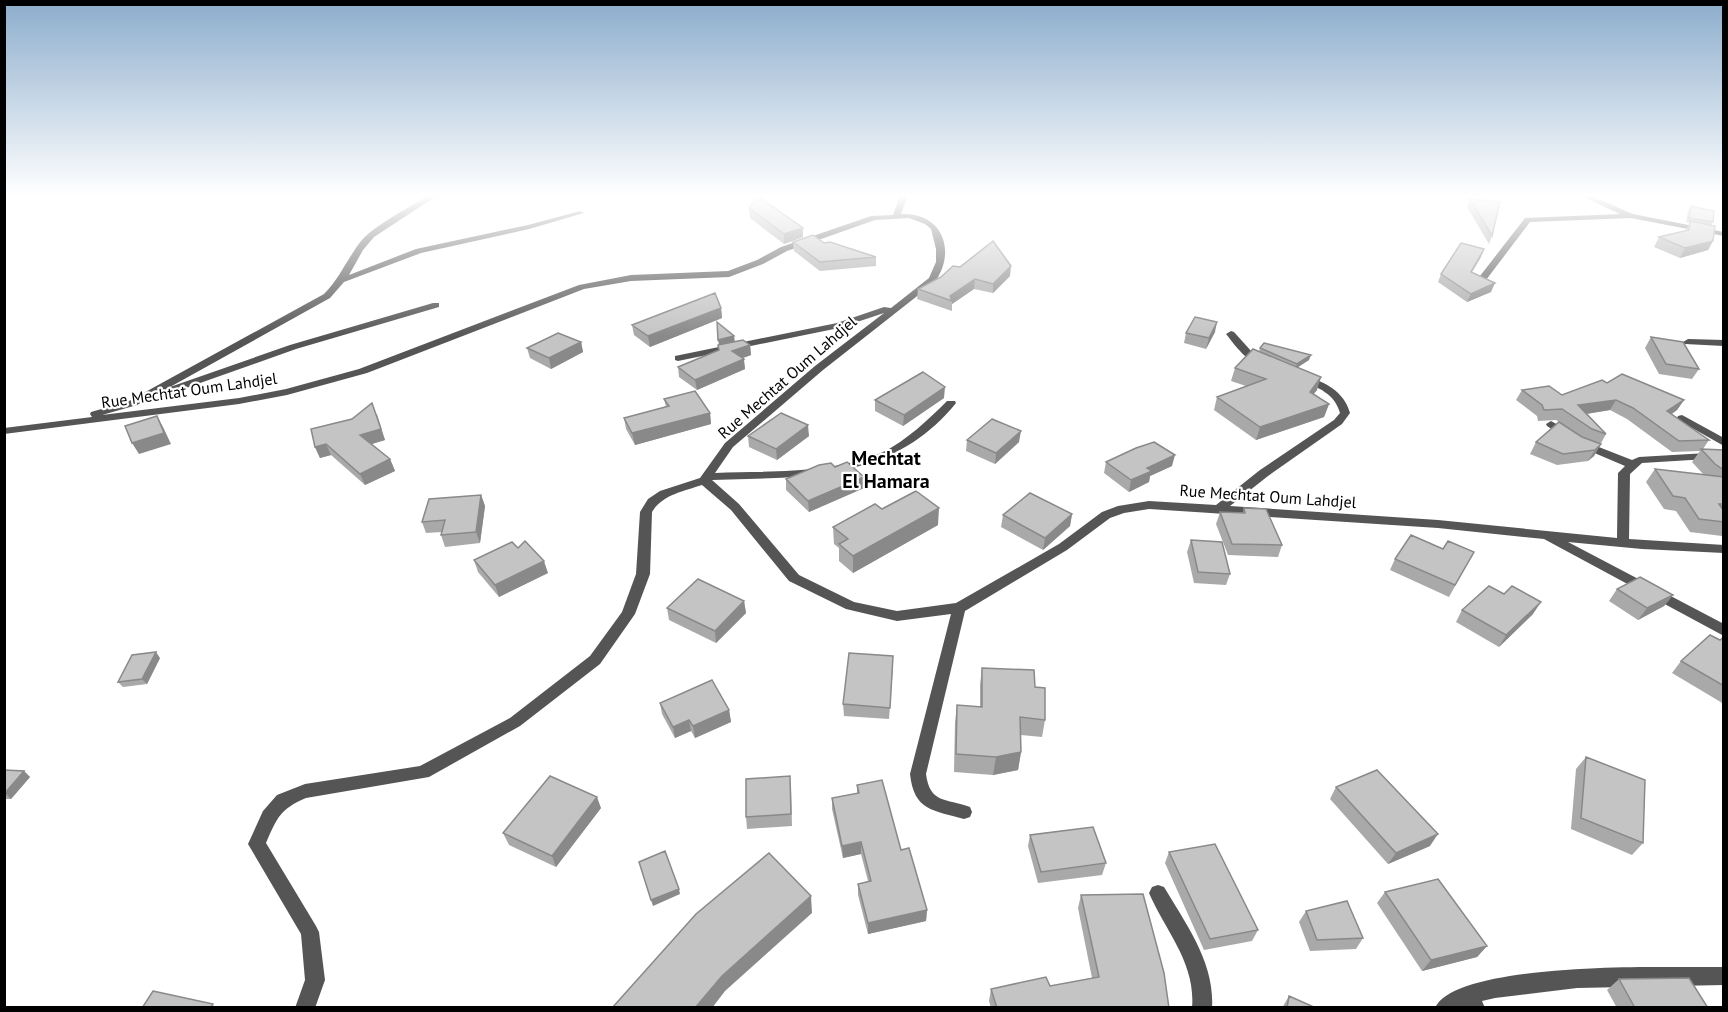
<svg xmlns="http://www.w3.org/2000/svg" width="1728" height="1012" font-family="'PT Sans',sans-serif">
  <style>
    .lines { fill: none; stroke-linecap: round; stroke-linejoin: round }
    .street { fill: #555; fill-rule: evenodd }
    .wall { fill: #a9a9a9 }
    .shaded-wall { fill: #898989 }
    .building { fill: #c4c4c4; stroke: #898989; stroke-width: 1.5 }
    .labels { text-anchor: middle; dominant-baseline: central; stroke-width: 4.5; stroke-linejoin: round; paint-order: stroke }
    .street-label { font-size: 16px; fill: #000; stroke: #fff }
    .quarter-label { font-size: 20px; font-weight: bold; fill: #000; stroke: #fff }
  </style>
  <rect width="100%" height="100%" fill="#fff"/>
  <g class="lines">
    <path class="street" d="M429,195H438L374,237L363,250L349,275L416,249L528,225L580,211L584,213L529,229L421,253L344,282L330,298L170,387L290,345L433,303H439V307L296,349L169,394L165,395L160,392L137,405L102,415L239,398L286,389L359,369L579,285L631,275L728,271L757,260L781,247L871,216L893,215L900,195H908L901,214C942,212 957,250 935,282L823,370L733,447L715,473C767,471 834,474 883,452C907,440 928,420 947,401H955L956,403C892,482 803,477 712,480L739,504L799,575L854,602L897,611L956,603L1059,544L1102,512L1118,506L1149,501L1216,505L1260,470L1334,420L1340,413C1335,394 1318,387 1301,381V377L1305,376C1325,382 1344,391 1350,413L1342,424L1268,476L1230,506L1438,520L1617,538L1618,473L1625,466L1578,446L1576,444L1578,442H1586L1632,460L1639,457L1724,452V458L1642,463L1630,474L1629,539L1724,545V553L1642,549L1568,542L1724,624V636L1544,539L1438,528L1149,509L1124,513L1110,518L1067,550L965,611L926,774C930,804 946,798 970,807L972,812L970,817L964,819C933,810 914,811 910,774L951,614L897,621L846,609L789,581L731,510L702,485C684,491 662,495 652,512L650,574L635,614L600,664L520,726L429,777L306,798C280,809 277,818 266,843L316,926L319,932L325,980L315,1008H295L305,980L301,934L248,844L263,811L277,795L305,784L420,766L510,718L590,656L622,612L636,574L640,512L648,499L660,491L700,478L725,443L815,366L884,313L839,328L678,361L675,360V356L837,323L884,307L891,308L929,278L936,262V249L931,229L925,224L909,218L875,220L787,251L763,264L729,277L631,281L584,289L367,373L287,395L239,404L4,434V428L92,417L90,414L91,412L129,401L324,294C340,278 348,257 362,240C376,224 411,207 429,195Z
      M1579,195H1589L1633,214L1724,232V236L1631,218L1530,222L1486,280H1480V276L1525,218L1620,214Z
      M1231,331L1234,332L1252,352L1264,360V364C1249,366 1235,345 1226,334Z
      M1688,339L1724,340V346L1685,344L1683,342Z
      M1682,415L1724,438V446L1678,420L1677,418L1678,416Z
      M1551,421L1572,433L1573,435L1572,437H1564L1547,426L1546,424Z
      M1158,885L1164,887C1186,924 1215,963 1212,1008H1192C1196,963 1166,932 1149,893L1152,887Z
      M1663,967H1724V985L1577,988L1495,998L1482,1001L1485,1008H1435C1452,967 1621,967 1663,967Z"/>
  </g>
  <path class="wall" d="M1470,199L1492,236L1489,244L1467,207Z
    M1691,206L1713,222L1711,225L1713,241L1708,250L1680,258L1654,247L1659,237L1685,231L1690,223L1686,222L1688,211Z
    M749,208L803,237L784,244L750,218Z
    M793,242L824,243L876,257V266L820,271L794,251Z
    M1481,257L1472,272L1491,292L1467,302L1438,282L1441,274Z
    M1010,276L993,293L974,289L952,304V311L917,299L918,289L941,277Z
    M721,308L722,318L650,347L634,335L632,325Z
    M1215,332L1206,349L1184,343L1186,333Z
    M1651,337L1699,369L1692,379L1659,374L1645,348Z
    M735,341L750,345L751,355L743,358L745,369L697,390L679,377L678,367L719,350Z
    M581,342L583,352L551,369L530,358L527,348Z
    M1260,348L1309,360L1298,367L1317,390L1313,394L1329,404L1324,417L1256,440L1214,410L1217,397L1246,386L1231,381L1235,368L1259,352Z
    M1607,383L1684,400L1677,410L1672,414L1709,440L1703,449L1724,450V535L1722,536L1690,532L1676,511L1664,509L1646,482L1655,469L1704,475L1692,462L1700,451L1672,452L1627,419L1610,410L1587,414L1606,434L1594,456L1588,461L1557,465L1530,454L1536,442L1559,422L1556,420L1538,421L1537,416L1516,400L1522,390L1562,395Z
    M944,398L903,426L875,411V400Z
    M664,399L710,413L711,424L635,445L626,429L624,418L666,407Z
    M377,414L385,440L372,444L390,459L395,471L365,485L331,455L320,458L315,447Z
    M748,436H809L777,460L749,447Z
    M967,440L1019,442L995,464L966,451Z
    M1106,462L1172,466L1150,476L1149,482L1129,492L1104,473Z
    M835,467L864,488L809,512L786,490V479Z
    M481,495L485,506L480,543L445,547L441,535L442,532L426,533L422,522Z
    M1244,508L1282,545L1278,557L1228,555L1216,524L1220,512L1243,513Z
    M882,509L938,525L853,573L839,561V548L834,544L833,527Z
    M1072,514L1070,526L1043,550L1001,527L1003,515Z
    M1191,540L1230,574L1226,585L1194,583L1187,552Z
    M518,548L548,573L499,597L478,572L474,560Z
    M1474,552L1449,597L1390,570L1395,559Z
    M1617,589L1673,595L1664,606L1638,620L1609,601Z
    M744,601L746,613L716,643L669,620L667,608Z
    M1462,610L1533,614L1499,647L1456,622Z
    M1724,637V704L1672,673L1681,661L1720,640Z
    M160,658L147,684L123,687L118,682Z
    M893,667L889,719L844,716L843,704Z
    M982,668L1035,687L1045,720L1042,737L1021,735V752L1018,770L993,775L954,772L955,722L957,705L980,707V685Z
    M660,703L729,710L731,722L695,738L691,731L675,738L662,714Z
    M1586,757L1643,843L1632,855L1571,829L1576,769Z
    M4,770L24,771L30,777L11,799H4Z
    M857,785L901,850L927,910L926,921L868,934L858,895V884L868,881L861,854L843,858L832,809V798L857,793Z
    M791,787L792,826L747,829L746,817Z
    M1336,787L1430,846L1388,864L1330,799Z
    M601,808L556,867L509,845L503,833Z
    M1030,835L1106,863L1102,875L1038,883L1028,846Z
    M1169,852L1258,930L1252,941L1204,950L1165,863Z
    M1385,892L1487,946L1477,957L1422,971L1377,903Z
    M1081,895L1169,1008H991L989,1001L991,989L1050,986L1092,978L1078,908Z
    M1306,911L1363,938L1356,949L1310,951L1299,922Z
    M1619,979L1708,1008H1617L1607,990Z
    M1289,996L1316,1008H1282Z"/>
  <path class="shaded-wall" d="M803,228V237L784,244V234Z
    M1713,241L1708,250L1680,258L1685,248Z
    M1484,249L1481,257L1467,280L1471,272Z
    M1011,266L1010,276L993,293V284Z
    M975,279L974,289L952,304V301L950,296Z
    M1495,283L1491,292L1467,302L1471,294Z
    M721,308L722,318L650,347L648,336Z
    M1217,322L1215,332L1206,349L1209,338Z
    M734,336L735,342L719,345L718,340Z
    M581,342L583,352L551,369L549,358Z
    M750,345L751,355L734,361L732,351Z
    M1311,355L1309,360L1295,369L1297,364Z
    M744,359L745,369L697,390L695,380Z
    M1321,377L1317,390L1305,405L1310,392Z
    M945,387L944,398L903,426L904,415Z
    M1616,400L1610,410L1572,416L1578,405Z
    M1684,400L1677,410L1660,421L1667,411Z
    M372,403L385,440L365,446L360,435Z
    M1329,404L1324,417L1256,440L1260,427Z
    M710,413L711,424L635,445L632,433Z
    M157,416L163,427L171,444L139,454L132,443Z
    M808,425L809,436L777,460L776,449Z
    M1021,431L1019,442L995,464L996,453Z
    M326,444L331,455L320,458L315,447Z
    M1601,444L1594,456L1588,461L1595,450Z
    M1175,455L1172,466L1150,476L1149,482L1129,492L1131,480L1147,468Z
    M390,459L395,471L365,485L360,474Z
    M864,477V488L809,512L808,501Z
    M481,495L485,506L480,543L476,532Z
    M939,508L938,525L853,573V556Z
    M1072,514L1070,526L1043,550L1045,538Z
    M544,561L548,573L499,597L495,585Z
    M1673,595L1664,606L1638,620L1647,608Z
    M744,601L746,613L716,643L715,631Z
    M1541,602L1533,614L1499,647L1506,635Z
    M156,652L160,658L147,684L142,679Z
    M729,710L731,722L695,738L693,726Z
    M689,720L691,731L675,738L673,727Z
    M1021,752L1018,770L993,775L996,757Z
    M24,771L30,777L11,799L5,793Z
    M597,797L601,808L556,867L552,856Z
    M1438,834L1430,846L1388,864L1396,853Z
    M861,842V854L843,858L842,846Z
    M679,889L680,894L653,906L651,900Z
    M811,896L812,913L725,991L712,1008H695L722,976Z
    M927,910L926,921L868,934V923Z
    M1487,946L1477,957L1422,971L1431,960Z"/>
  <path class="building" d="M758,196L803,228L784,234L749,208Z
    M1470,199L1500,202L1492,236Z
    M1691,206L1714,211L1713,222L1689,218Z
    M1690,221L1715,226L1713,241L1685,248L1659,237L1689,230Z
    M813,235L824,243L830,242L876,257L820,262L793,242Z
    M993,241L1011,266L993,284L975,279L950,296L952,301L918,289L941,277L953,266L960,267Z
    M1461,243L1484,249L1471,272L1495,283L1471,294L1441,274Z
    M715,293L721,308L648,336L632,325Z
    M1195,317L1217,322L1209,338L1186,333Z
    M717,322L734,336L718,340Z
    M558,333L581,342L549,358L527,348Z
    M1651,337L1683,342L1699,369L1666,364Z
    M743,340L750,345L732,351L744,359L695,380L678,367L719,350L718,345Z
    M1264,343L1311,355L1297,364L1260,348Z
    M1253,349L1321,377L1310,392L1329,404L1260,427L1217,397L1266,379L1235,368Z
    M923,372L945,387L904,415L875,400Z
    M1622,374L1684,400L1667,411L1709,440L1679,441L1633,408L1616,400L1578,405L1606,434L1592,429L1562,409L1544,410L1542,405L1522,390L1549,386L1562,395L1602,380L1607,383Z
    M695,391L710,413L632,433L624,418L669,406L664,399Z
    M372,403L381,429L360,435L390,459L360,474L326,444L315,447L311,429L352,419Z
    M781,413L808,425L776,449L748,436Z
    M157,416L164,433L132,443L125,426Z
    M992,419L1021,431L996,453L967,440Z
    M1559,422L1582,437L1601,444L1595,450L1563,454L1536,442Z
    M1154,442L1175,455L1147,468L1152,471L1131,480L1106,462L1136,448Z
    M1701,449L1724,450V470L1715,464Z
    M847,462L864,477L808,501L786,479L819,465L831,463L835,467Z
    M1655,469L1724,477V504H1719L1724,511V522L1699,519L1685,498L1673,496Z
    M916,491L939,508L853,556L839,544L848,539L833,527L875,504L882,509Z
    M1030,493L1072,514L1045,538L1003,515Z
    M481,495L476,532L441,535L445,520L422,522L429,499Z
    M1244,508L1266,509L1282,545L1232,544L1220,512L1245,513Z
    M1411,535L1443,549L1448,541L1474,552L1455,585L1395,559Z
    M1191,540L1222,542L1230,574L1198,572Z
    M525,541L544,561L495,585L474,560L512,542L518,548Z
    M1640,577L1673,595L1647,608L1617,589Z
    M698,579L744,601L715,631L667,608Z
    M1489,586L1504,594L1512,586L1541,602L1506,635L1462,610Z
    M1710,635L1720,640L1724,637V686L1681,661Z
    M156,652L142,679L118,682L132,655Z
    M849,653L893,656L890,708L843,704Z
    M982,668L1034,670L1035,687L1045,688V720L1020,717L1021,752L996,757L956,754L957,705L982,707Z
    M712,680L729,710L693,726L689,720L673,727L660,703Z
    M1586,757L1645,780L1643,843L1581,818Z
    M4,770L24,771L5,793H4Z
    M1377,770L1438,834L1396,853L1336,787Z
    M550,776L597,797L552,856L503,833Z
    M790,776L791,814L746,817V779Z
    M882,780L901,850L909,848L927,910L868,923L858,884L871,881L861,842L842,846L832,798L859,793L857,785Z
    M1093,827L1106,863L1041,872L1030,835Z
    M1215,844L1258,930L1210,939L1169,852Z
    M665,851L679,889L651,900L639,862Z
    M769,853L811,896L722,976L695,1008H612L696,914Z
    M1438,879L1487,946L1431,960L1385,892Z
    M1143,894L1164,973L1169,1008H997L991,989L1046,977L1050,986L1099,977L1081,895Z
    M1347,901L1363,938L1317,940L1306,911Z
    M1689,978L1708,1008H1635L1619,979Z
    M153,991L213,1004L211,1008H142Z
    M1289,996L1316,1008H1287Z"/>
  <linearGradient id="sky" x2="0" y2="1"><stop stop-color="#8cadcc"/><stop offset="0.58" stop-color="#fff"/><stop offset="1" stop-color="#fff" stop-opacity="0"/></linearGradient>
  <rect width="1728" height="337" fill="url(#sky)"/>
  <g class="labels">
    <g class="street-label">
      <text transform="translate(787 377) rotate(-41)">Rue Mechtat Oum Lahdjel</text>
      <text transform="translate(189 390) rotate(-8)">Rue Mechtat Oum Lahdjel</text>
      <text transform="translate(1268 496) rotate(4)">Rue Mechtat Oum Lahdjel</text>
    </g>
    <g class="quarter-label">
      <text x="886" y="458">Mechtat<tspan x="886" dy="23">El Hamara</tspan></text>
    </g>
  </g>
  <rect width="1728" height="1012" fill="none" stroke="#000000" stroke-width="12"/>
</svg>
